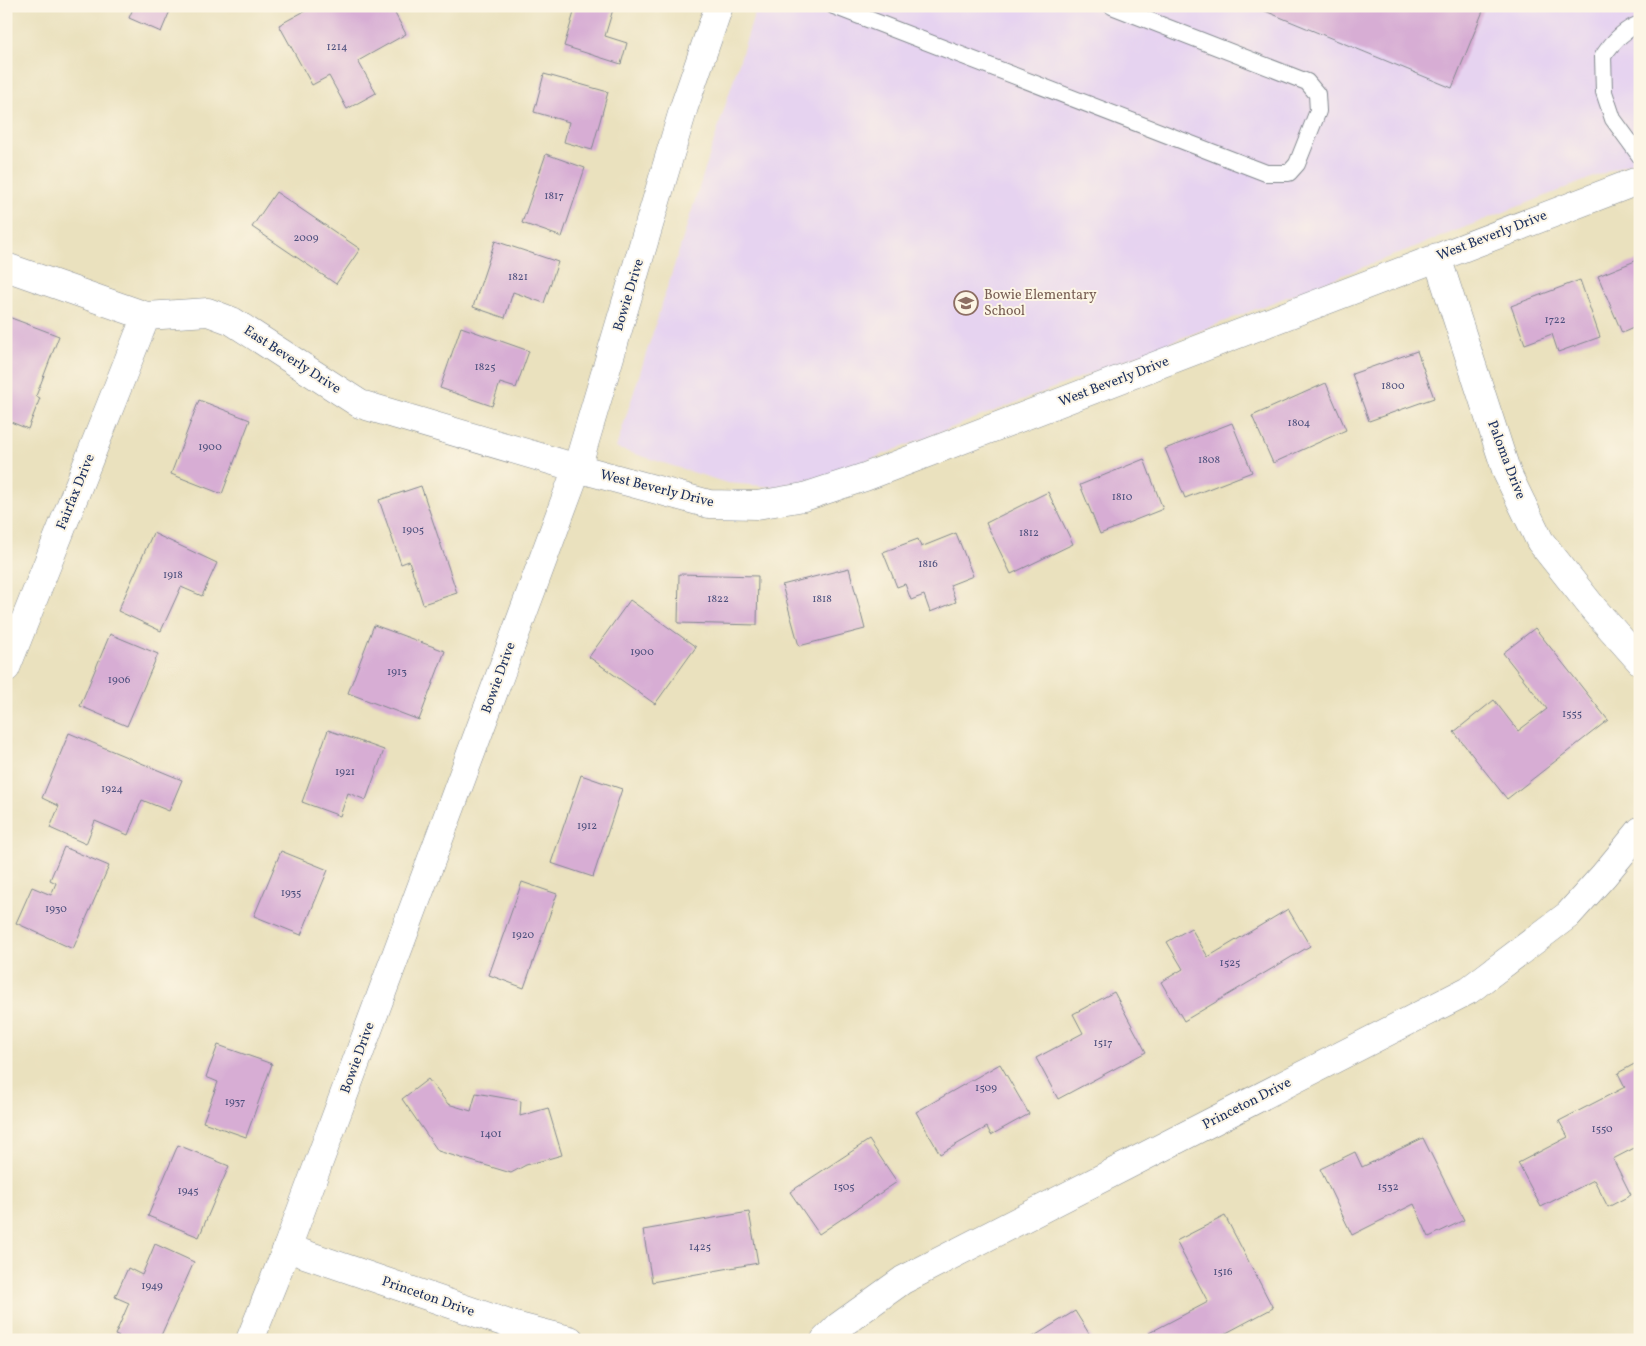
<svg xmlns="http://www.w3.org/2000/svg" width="1646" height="1346" font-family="Vollkorn,serif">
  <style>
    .built { fill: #e6d3f0 }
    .building { fill: #d7add4 }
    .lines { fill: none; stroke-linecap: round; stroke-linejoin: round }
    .service-casing { stroke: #82888e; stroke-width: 18 }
    .minor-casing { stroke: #82888e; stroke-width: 29 }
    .tertiary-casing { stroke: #82888e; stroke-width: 29 }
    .service { stroke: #fff; stroke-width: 16 }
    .minor { stroke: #fff; stroke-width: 28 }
    .tertiary { stroke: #fff; stroke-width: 28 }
    .labels { text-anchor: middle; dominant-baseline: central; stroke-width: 4; stroke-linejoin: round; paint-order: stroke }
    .number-label { font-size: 11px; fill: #4a4e7c }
    .street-label { font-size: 14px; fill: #1b2f5e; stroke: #fcf5e5 }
    .education-label { font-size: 14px; fill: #785e54; stroke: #fcf5e5; text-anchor: start }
  </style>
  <rect width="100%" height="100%" fill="#fcf5e5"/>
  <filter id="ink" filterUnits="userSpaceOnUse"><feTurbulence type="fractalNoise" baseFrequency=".02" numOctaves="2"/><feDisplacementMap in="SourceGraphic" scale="10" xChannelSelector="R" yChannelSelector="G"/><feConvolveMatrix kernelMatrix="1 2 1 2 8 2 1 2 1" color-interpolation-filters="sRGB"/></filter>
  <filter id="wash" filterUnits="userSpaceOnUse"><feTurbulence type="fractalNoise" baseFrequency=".0096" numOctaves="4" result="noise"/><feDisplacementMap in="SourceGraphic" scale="20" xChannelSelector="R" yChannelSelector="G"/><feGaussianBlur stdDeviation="1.12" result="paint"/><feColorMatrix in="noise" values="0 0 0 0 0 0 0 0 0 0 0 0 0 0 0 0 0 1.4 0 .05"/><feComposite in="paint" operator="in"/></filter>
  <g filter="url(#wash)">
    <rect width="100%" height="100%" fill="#eae1be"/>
    <path class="built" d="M757,6H1640V159L833,474L775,487L727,483L616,448Z"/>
    <g id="blocks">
      <path class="building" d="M134,6H172L161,32L129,18Z
        M314,6H391L406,34L358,61L376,93L347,109L329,76L312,85L279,25Z
        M576,6H614L605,36L627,43L621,64L564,46Z
        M1253,6H1485L1452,88Z
        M544,74L608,92L592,150L564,142L569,122L534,112Z
        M546,154L585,168L562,237L522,223Z
        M276,192L360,249L336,284L252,227Z
        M495,241L558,262L544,303L513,292L505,318L473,307Z
        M1640,259V325L1622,333L1598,276Z
        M1580,280L1600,337L1558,352L1552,334L1525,344L1511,306Z
        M6,316L59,336L36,396L40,398L28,429L6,420Z
        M461,327L529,351L516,388L500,383L492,406L440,388Z
        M1417,351L1434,398L1369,421L1352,374Z
        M1326,383L1346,430L1273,463L1252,416Z
        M199,400L250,420L222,494L171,474Z
        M1232,423L1252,472L1185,498L1165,449Z
        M1144,459L1163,509L1100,534L1080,485Z
        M421,486L457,593L423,604L409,561L401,564L379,500Z
        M1048,492L1073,544L1011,574L986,523Z
        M153,533L217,563L202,596L181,587L161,631L118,611Z
        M956,533L973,576L950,585L956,602L930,612L924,595L911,600L905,584L897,587L883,552L918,539L921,547Z
        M849,568L865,629L799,646L782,585Z
        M679,574L758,576L757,625L678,623Z
        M630,600L696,647L655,704L589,657Z
        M374,625L445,651L419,720L348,693Z
        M1535,628L1608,720L1507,799L1454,732L1494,700L1518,731L1547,709L1503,653Z
        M110,634L158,654L127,726L80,706Z
        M328,730L384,750L366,800L348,793L340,816L302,802Z
        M69,733L182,780L169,811L142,800L128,835L95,821L86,844L50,828L59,806L42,798Z
        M581,775L622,789L593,877L551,863Z
        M64,847L109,866L73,949L16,923L32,887L51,895L56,883L50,880Z
        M281,851L328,870L301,935L254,916Z
        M522,882L557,894L524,988L489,975Z
        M1288,909L1310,946L1184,1021L1161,982L1183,969L1167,942L1191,928L1208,957Z
        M1114,992L1146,1052L1058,1099L1036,1058L1083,1033L1073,1014Z
        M218,1045L272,1064L246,1137L203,1122L218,1082L206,1077Z
        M1638,1062L1640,1065V1145L1613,1159L1631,1195L1608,1207L1594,1180L1541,1207L1518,1163L1568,1137L1559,1121L1625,1087L1618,1073Z
        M1000,1064L1029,1114L991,1135L987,1127L940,1154L916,1112Z
        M428,1079L448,1104L471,1111L476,1093L521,1101L520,1116L548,1108L562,1155L526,1165L511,1173L438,1151L402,1099Z
        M1423,1138L1464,1220L1429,1237L1414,1204L1352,1235L1320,1169L1355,1152L1362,1167Z
        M869,1140L897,1182L819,1234L790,1192Z
        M178,1145L229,1166L199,1237L148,1216Z
        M749,1212L758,1263L652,1282L643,1230Z
        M1225,1216L1273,1308L1213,1340H1153L1149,1333L1208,1302L1176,1241Z
        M155,1244L194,1262L159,1340H126L115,1335L129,1303L115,1297L128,1268L142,1275Z
        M1075,1311L1093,1340H1028L1052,1325Z"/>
    </g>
  </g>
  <g filter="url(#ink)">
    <use href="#blocks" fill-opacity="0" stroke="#82888e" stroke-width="1"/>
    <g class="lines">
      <g class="service-casing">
        <path id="service" d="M834,6L1266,173H1289L1297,164L1318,111L1317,94L1307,82L1112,6
          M1640,24C1624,29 1612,43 1603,56L1604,92L1613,119L1640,156"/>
      </g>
      <g class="minor-casing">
        <path id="minor" d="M1437,257L1507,473L1540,541L1593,608L1640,661
          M6,267L146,316L208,312L232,321L360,404L577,468L709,504L757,505L804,497L865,477L1640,180
          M6,668L146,316
          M287,1248L515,1326L570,1340
          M825,1340L839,1326L903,1280L1469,990L1568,915L1604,875L1640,831"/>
      </g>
      <g class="tertiary-casing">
        <path id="tertiary" d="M250,1340L287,1248L577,468L684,107L719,6"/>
      </g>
      <use href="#service" class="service"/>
      <use href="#minor" class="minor"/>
      <use href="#tertiary" class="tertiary"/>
    </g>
  </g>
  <defs>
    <g id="school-ring" transform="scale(1.25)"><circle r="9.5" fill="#fcf5e5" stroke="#8d6e63" stroke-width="1.5"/><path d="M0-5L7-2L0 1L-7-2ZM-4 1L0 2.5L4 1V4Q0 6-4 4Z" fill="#8d6e63"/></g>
  </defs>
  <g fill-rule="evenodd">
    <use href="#school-ring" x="966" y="303"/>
  </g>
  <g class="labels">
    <g class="number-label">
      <text x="337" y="47">1214</text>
      <text x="554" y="196">1817</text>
      <text x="306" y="238">2009</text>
      <text x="518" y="277">1821</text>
      <text x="1555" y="320">1722</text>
      <text x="485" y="367">1825</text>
      <text x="1393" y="386">1800</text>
      <text x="1299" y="423">1804</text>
      <text x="210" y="447">1900</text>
      <text x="1209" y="460">1808</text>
      <text x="1122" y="497">1810</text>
      <text x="413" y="530">1905</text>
      <text x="1029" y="533">1812</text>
      <text x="928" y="564">1816</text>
      <text x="173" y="575">1918</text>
      <text x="718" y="599">1822</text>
      <text x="822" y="599">1818</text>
      <text x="642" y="652">1900</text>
      <text x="397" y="672">1913</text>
      <text x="119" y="680">1906</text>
      <text x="1572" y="714">1555</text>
      <text x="345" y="772">1921</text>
      <text x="112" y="789">1924</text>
      <text x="587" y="826">1912</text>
      <text x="291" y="893">1935</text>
      <text x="56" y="909">1930</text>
      <text x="523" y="935">1920</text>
      <text x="1230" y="963">1525</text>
      <text x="1103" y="1043">1517</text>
      <text x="986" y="1088">1509</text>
      <text x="235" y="1102">1937</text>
      <text x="1602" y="1129">1550</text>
      <text x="491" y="1134">1401</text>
      <text x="844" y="1187">1505</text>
      <text x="1388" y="1187">1532</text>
      <text x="188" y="1191">1945</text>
      <text x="700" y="1247">1425</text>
      <text x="1223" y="1272">1516</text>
      <text x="152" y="1286">1949</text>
    </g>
    <g class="street-label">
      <text transform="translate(1492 236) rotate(-21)">West Beverly Drive</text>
      <text transform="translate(629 295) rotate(-73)">Bowie Drive</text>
      <text transform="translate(292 360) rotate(33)">East Beverly Drive</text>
      <text transform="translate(1114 382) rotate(-21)">West Beverly Drive</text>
      <text transform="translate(1506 460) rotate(69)">Paloma Drive</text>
      <text transform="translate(657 489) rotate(14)">West Beverly Drive</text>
      <text transform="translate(76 492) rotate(-68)">Fairfax Drive</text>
      <text transform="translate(499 678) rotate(-70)">Bowie Drive</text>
      <text transform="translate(358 1058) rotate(-70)">Bowie Drive</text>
      <text transform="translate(1247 1104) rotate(-27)">Princeton Drive</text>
      <text transform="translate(428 1297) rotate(19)">Princeton Drive</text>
    </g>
    <g class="education-label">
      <text x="984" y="295">Bowie Elementary<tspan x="984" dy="16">School</tspan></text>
    </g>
  </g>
  <rect width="1646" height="1346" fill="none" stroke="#fcf5e5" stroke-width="25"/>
</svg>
